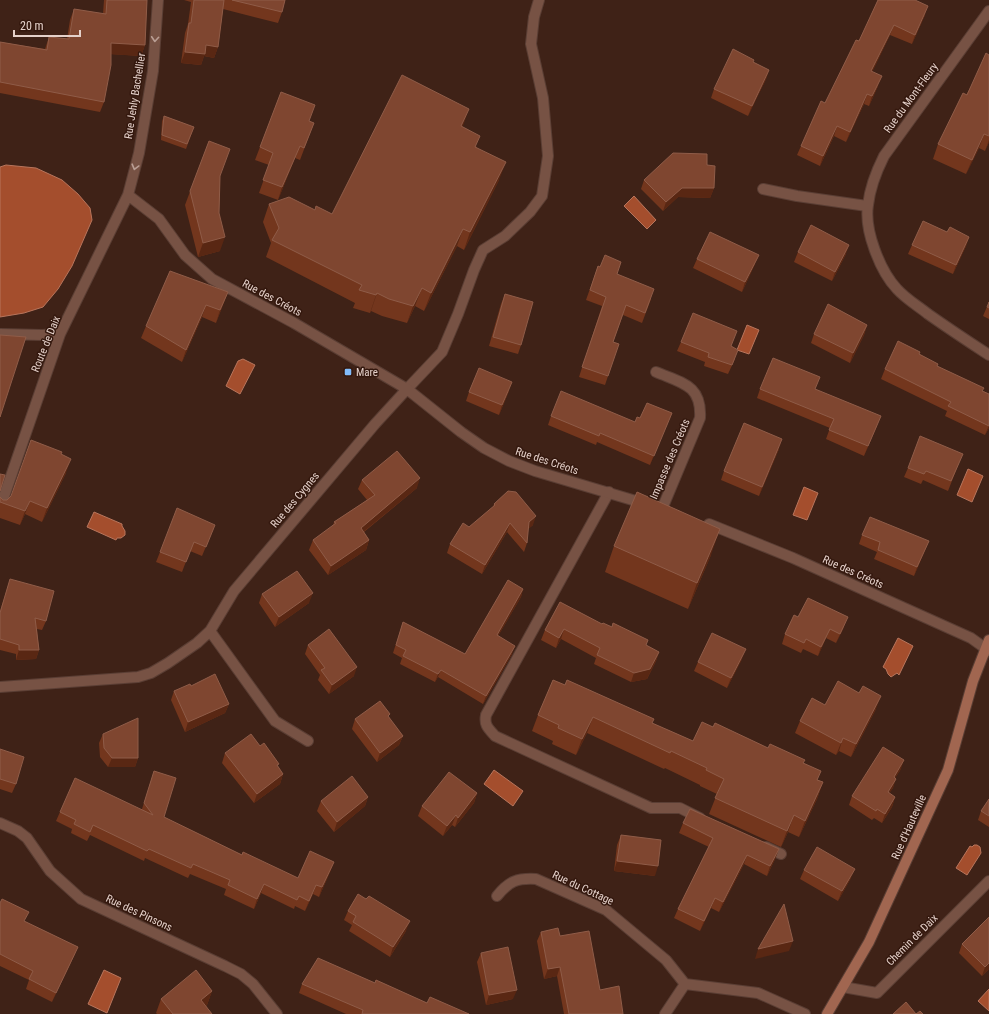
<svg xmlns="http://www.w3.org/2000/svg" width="989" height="1014" font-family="'Roboto Condensed',sans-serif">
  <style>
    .water { fill: #a44e2d; stroke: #b8755c }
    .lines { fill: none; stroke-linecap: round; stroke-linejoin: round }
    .lane-casing { stroke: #5a3e34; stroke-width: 12 }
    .street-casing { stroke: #5a3e34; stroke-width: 12 }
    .secondary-casing { stroke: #5a3e34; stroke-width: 12 }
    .lane { stroke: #775244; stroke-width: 10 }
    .street { stroke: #775244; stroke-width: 10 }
    .secondary { stroke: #a16650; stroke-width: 10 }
    .wall { fill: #73361d }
    .shaded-wall { fill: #592713 }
    .building { fill: #7f4630; stroke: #8f5c48 }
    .oneway { stroke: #b99e94 }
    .poi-dot { fill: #82bcfa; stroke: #34180e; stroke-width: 1.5 }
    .labels { text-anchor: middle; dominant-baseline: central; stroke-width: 3; stroke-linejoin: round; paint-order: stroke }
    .street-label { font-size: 11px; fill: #e5d1ca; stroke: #34180e }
    .poi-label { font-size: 11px; fill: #e5d1ca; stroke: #34180e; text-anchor: start }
  </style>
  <rect width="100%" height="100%" fill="#3f2217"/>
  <path class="water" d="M6,165L36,168L62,180L78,194L90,208L92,220L72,266L58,289L43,307L24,313L0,317V167Z
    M634,196L656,220L647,229L624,206Z
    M747,325L759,330L749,354L737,350Z
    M243,359L255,365L240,394L226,386L238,361Z
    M968,469L983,476L972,502L957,495Z
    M804,487L818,493L807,520L793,515Z
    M94,512L122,524V526L125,531V535L121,538H117L116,540L87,527Z
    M898,638L913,646L899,675L897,673L891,677L888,674L886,669L883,667Z
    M494,770L523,791L513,806L484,784Z
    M974,845H977L980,847L981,853L967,875L956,868L970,846L972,847Z
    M104,970L121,978L107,1013L88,1004Z
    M989,989V1011L978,1001Z"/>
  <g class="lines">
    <g class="lane-casing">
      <path id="lane" d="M407,389L442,352L458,314L474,270L483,250L505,236L530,212L542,196L548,156L543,98L531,44L534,17L539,0
        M609,492L486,715C484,725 488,728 495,736L651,808H680L700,818
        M766,847L781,854"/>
    </g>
    <g class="street-casing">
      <path id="street" d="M989,11L884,156C876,172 870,187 868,205C864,230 880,271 897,289C906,299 918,306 928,314C948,328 969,342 989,355
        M763,189L797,196L867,206
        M128,195L159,219L185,255L212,279L294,323L407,389L461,432L484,448L509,461L535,471L646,504
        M0,334L42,335L60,334
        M656,372C682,383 702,385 700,418L662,509
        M0,508L60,334L128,195L139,153L153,71L158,0
        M709,524L793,558L971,638L989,651
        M210,631L275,721L308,741
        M0,687L138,677L151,673L168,663L197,643L210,631L234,591L375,424L407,389
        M0,823L18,831L27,838L50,871L81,899L225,966L241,974L253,984L277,1014
        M497,896C509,881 517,878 536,879L606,910L666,960L685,984
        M843,987L877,993L989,881
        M665,1014L685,984L758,993L805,1014"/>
    </g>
    <g class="secondary-casing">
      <path id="secondary" d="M827,1014L869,942L948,770L973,681L989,640"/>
    </g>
    <use href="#lane" class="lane"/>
    <use href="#street" class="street"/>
    <use href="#secondary" class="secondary"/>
  </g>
  <path class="wall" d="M104,0H147L145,45L141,56L111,54L104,102L100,112L0,93V42L45,49L49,37L67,39L70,20L74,9L103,14Z
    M184,0H285L282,12L278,23L223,9L218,47L214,58L204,56L201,65L181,63L185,33L188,24L191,2Z
    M878,0L925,15L912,44L890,35L872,72L878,86L869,106L864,104L846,142L834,136L820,166L797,155L801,146L825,103L859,41Z
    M989,55V142L985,151L979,148L966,174L933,159L938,144Z
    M753,62L769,70L766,79L748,116L711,98L714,89Z
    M281,92L309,121L314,123L300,160L295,158L278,200L259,193L269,165L255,160Z
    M164,116L194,127L186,149L161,140L162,121Z
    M463,127L499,180L464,250L457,246L424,311L415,306L407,323L382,316L371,311L370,313L353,308L355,303L266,257L271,243L263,222L269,204L315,210L332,214Z
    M209,141L220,177L219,213L220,251L198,257L185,205Z
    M644,180L714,188L710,198L678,197L663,211L641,189Z
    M947,232L969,237L966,246L953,274L908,254L912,245Z
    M798,252L846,254L832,281L794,262Z
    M697,259L755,264L742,292L693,268Z
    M598,266L617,274L651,299L642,323L623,315L613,342L608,376L605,385L579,377L602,306L586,300Z
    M228,292L216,323L202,317L182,362L141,338L146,326Z
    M505,294L521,345L518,354L489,346L501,304Z
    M989,302V319L983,316Z
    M867,325L864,335L850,363L811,343L814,334Z
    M681,342L731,347L735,359L728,374L704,366L705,362L677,351Z
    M919,354L937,366L989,394V428L985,435L945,416L947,411L881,379L885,369Z
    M760,389H815L877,426L864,456L826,439L830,428L757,398Z
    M509,391L499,415L466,401L469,392Z
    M551,416L635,422L640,418L668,422L650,465L597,442L596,445L548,425Z
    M779,449L759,496L721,480L724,471Z
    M61,454L66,473L42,522L25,514L20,525L0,518V497L3,500H7Z
    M959,463L948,491L923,480L921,484L904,477L908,468Z
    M362,480L417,488L364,532L369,540L366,550L328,575L309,550L313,540L333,526L334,522L367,500L358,489Z
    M494,504L533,525L528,529L527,543L524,552L507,532L482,574L447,553L450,544L493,507Z
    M215,525L202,556L190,551L182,572L156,562L160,552Z
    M862,535L929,541L914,576L874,559L877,552L859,544Z
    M614,546L711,555L688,609L605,572Z
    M10,579L46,621L42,630L37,629L39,650L36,659L16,660V654L0,650V611Z
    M523,589L521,597L498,636L512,654L483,704L438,677L435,682L400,664L402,658L393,653L403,622L465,654Z
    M262,594L309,603L275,627L259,603Z
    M798,617L844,627L836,643L826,638L818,656L803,649L801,653L782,644L785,634Z
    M602,624L659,652L656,661L647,679L631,682L594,664L596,658L561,639L556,648L541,640L545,630Z
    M308,645L354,676L329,694L318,680L320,675L305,654Z
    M742,659L727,688L694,671L698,662Z
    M553,680L693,741L713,727L768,748L804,763L818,780L823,782L817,799L799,837L788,832L781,847L709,814L717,794L700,786V785L665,768L664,769L587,733L576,755L552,744L553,741L532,731L538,715Z
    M191,686L229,704L225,713L185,732L171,700L174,691Z
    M859,693L876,709L851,757L839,751L836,755L795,733L800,721L825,705Z
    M389,718L403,736L399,745L377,762L352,729L355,719Z
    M103,734L138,758L135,767H108L100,757L99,743Z
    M260,746L283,774L280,784L254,803L222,763L225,753Z
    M0,749L16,784L12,793L0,789Z
    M901,769L895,778L893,788L889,793L895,797L892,807L882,823L874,818L872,820L849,805L852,796Z
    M154,771L164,817L242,855L298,878L334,862L330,872L319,897L313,894L305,911L295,906L294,909L261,893L254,909L224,895L226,889L190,874L188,878L145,858L144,861L90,835L87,841L71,833L72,829L56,821L60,812L142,809Z
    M477,793L474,803L455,827L452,825L443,836L418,816L422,806Z
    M368,797L365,806L334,832L317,811L321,801Z
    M989,799V827L978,820L981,811Z
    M683,823L779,849L775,859L767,876L744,864L719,912L711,908L700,931L674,918L678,909L709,847L679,833Z
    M621,835L655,876L614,871L617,845Z
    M804,870L851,878L838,901L800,879Z
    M0,903L25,922L78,947L74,956L52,1002L26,989L29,980L0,966Z
    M348,911L406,931L390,957L349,931L352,925L344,920Z
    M989,917V969L982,976L959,953L962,944Z
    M541,932L560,936L600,990L623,1014H564L557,976L544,979L537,941Z
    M481,953L513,999L486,1005L477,962Z
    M375,983L427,1003L469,1014H346L299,993L302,984Z
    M212,991L207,1005L206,1006L212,1014H157L156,1013L161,999Z"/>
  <path class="shaded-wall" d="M928,6L925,15L912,44L915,35Z
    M894,25L890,35L868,81L871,71Z
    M111,43L145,45L141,56L107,54Z
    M206,45L218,47L214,58L204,56L201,65L181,63L185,52Z
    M769,70L766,79L748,116L752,106Z
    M882,76L878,86L869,106L872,96Z
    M867,94L864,104L846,142L850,132Z
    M469,109L463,126L454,144L461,126Z
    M837,126L834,136L820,166L823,156Z
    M984,134L979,148L966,174L972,160Z
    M989,140V142L985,151Z
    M300,146L295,158L278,200L282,187Z
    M506,162L499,180L464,250L470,232Z
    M682,188H714L710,198L678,197L663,211L666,202Z
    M463,229L457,246L424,311L431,293Z
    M225,237L220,251L198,257L203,243Z
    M969,237L966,246L953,274L956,265Z
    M849,245L846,254L832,281L835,272Z
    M759,255L755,264L742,292L745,282Z
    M422,288L415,306L407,323L413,306Z
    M228,292L223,304L216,323L220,310Z
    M377,293L371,311L370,313L376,295Z
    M206,305L202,317L182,362L186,350Z
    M867,325L864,335L850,363L853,353Z
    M512,382L509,391L499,415L502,405Z
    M672,413L668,422L650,465L654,456Z
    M881,416L877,426L864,456L868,446Z
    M989,425V428L985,435Z
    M782,439L779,449L759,496L762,487Z
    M71,459L66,473L42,522L47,508Z
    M420,478L417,488L357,537L361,528Z
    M30,501L25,514L20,525L25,511Z
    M536,516L533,525L526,531L529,522Z
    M510,523L507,532L482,574L485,565Z
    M720,529L711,555L688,609L697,583Z
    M369,540L366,550L328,575L331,566Z
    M929,541L925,550L914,576L917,567Z
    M523,589L521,597L494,643L497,635Z
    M313,593L309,603L275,627L279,617Z
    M848,617L844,627L836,643L840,634Z
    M564,629L561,639L556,648L559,638Z
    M830,629L818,656L821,647Z
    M515,646L512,654L483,704L486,696Z
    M746,649L742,659L727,688L731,678Z
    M19,650H39L36,659L16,660Z
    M659,652L656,661L647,679L631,682L634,673Z
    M357,667L354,676L329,694L332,685Z
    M441,670L438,677L435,682L438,674Z
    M881,696L876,709L851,757L856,744Z
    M229,704L225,713L185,732L188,722Z
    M593,717L587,733L576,755L582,739Z
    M403,736L399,745L377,762L380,753Z
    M843,738L839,751L836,755L841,743Z
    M112,758H138L135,767H108Z
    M904,760L901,769L890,786L894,777Z
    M283,774L280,784L254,803L257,794Z
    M896,779L893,788L884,801L888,792Z
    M823,782L817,799L799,837L805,821Z
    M477,793L474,803L455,827L458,818Z
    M368,797L365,806L334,832L337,822Z
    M895,797L892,807L882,823L885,814Z
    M456,815L452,825L443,836L447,826Z
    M794,815L788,832L781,847L787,831Z
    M779,849L775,859L767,876L770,866Z
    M747,855L744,864L719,912L723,902Z
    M617,861L658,866L655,876L614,871Z
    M334,862L330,872L319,897L322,887Z
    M855,869L851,878L838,901L842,891Z
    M264,884L261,893L254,909L257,899Z
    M316,885L313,894L305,911L309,901Z
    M715,898L711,908L700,931L704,921Z
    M410,921L406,931L390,957L393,947Z
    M793,941L789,951L755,959L758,949Z
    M78,947L74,956L52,1002L56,993Z
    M989,963V969L982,976L985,967Z
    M560,967L557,976L544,979L548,969Z
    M517,990L513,999L486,1005L489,995Z
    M212,991L207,1005L196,1014L201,1000Z"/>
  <path class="building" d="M107,0H147L145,45L111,43V65L104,102L0,82V42L47,50L49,37L69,39L74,9L106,14Z
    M194,0H224L218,47L206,45L205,54L185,52L189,23H191Z
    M232,0H285L282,12Z
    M878,0H915L928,6L915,35L894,25L871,71L882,76L872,96L867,94L850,132L837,126L823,156L801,146L821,101L825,103L856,40L859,41Z
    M733,49L754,60L753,62L769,70L752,106L714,89Z
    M986,53L989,55V136L984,134L972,160L938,144L963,93L967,95Z
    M402,75L469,109L461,126L480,136L475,147L506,162L470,232L463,229L431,293L422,288L413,306L389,299L377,293L376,295L359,290L362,285L272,240L279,228L269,204L289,197L315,210L316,206L332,214Z
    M281,92L315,105L309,121L314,123L304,148L300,146L282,187L263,180L273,153L260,147Z
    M164,116L194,127L187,144L162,135Z
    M209,141L230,149L220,176L219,213L225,237L203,243L190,191Z
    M673,153L707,154V165L715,166L714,188H682L666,202L644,180Z
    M923,221L947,232L950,227L969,237L956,265L912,245Z
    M811,225L849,245L835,272L798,252Z
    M710,232L759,255L745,282L697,259Z
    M605,255L621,262L617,274L654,289L645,313L626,305L613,342L619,344L608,376L582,367L606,297L590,290L598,266L600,267Z
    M170,271L228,292L220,310L206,305L186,350L146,326Z
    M505,294L533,302L521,345L493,337Z
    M989,302V308L987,307Z
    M828,304L867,325L853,353L814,334Z
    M693,313L737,331L731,346L738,350L732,365L708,357L709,353L681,342Z
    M0,335L26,337L0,417Z
    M898,341L920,352L919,354L938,364L937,366L984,388L982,391L989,394V426L948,406L951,402L885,369Z
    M773,358L820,377L815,389L881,416L868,446L829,430L834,419L760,389Z
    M479,368L512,382L502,405L469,392Z
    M561,391L635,422L637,417L640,418L647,403L672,413L654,456L600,433L599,436L551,416Z
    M744,423L782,439L762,487L724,471Z
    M920,436L963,454L951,481L926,471L924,474L908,468Z
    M31,440L62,452L61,454L71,459L47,508L30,501L25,511L0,502V497L3,500H7L11,496Z
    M397,451L420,478L361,528L369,540L331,566L313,540L336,523L334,522L375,495L362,480Z
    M0,474L5,475L0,491Z
    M508,491L516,492L536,516L529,522L527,543L510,523L485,565L450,544L463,523L469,527L495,505L494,504Z
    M637,492L720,529L697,583L614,546Z
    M177,508L215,525L206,547L194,542L186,562L160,552Z
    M870,517L929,541L917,567L878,550L880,542L862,535Z
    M297,571L313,593L279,617L262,594Z
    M10,579L54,591L46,621L35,618L39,650H19V645L0,639V613Z
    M508,580L523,589L497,635L515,646L486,696L441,670L438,674L403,656L406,650L396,645L403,622L465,654Z
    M808,598L848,617L840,634L830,629L821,647L806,639L804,643L785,634L794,615L798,617Z
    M560,602L602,624L603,623L612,627L613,623L648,640L646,645L659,652L650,669L634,673L597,655L600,648L564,629L559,638L545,630Z
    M329,629L357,667L332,685L321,670L325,668L308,645Z
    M712,633L746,649L731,678L698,662Z
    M215,674L229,704L188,722L174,691L190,684L191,686Z
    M553,680L565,685L567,680L654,719L652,723L693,741L702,722L713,727L715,723L768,748L770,744L805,760L803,763L821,771L817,780L823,782L805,821L794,815L787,831L715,798L724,779L706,770L707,768L671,751L670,753L593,717L582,739L558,728L559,725L538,715Z
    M838,681L859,693L863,686L881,696L856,744L843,738L841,743L800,721L812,698L825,705Z
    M380,701L390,714L388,716L403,736L380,753L355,719Z
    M138,718V758H112L104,748L103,734Z
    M251,734L260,746L264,743L279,764L277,765L283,774L257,794L225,753Z
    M883,747L904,760L894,777L896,779L888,792L895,797L885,814L877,809L876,811L852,796Z
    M0,749L24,757L16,784L0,779Z
    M154,771L176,778L164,817L242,855L243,852L298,878L310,851L334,862L322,887L316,885L309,901L299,896L297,900L264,884L257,899L228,885L230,880L193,864L191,868L149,849L147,851L93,825L90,832L74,824L76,820L60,812L75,778L153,815L144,803Z
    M449,772L477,793L458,818L456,815L447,826L422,806Z
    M352,776L368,797L337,822L321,801Z
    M989,799V816L981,811Z
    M690,809L779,849L770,866L747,855L723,902L715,898L704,921L678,909L713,838L683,823Z
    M621,835L661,840L658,866L617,861Z
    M817,847L855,869L842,891L804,870Z
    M358,894L366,899L369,896L410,921L393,947L353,922L356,916L348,911Z
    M2,899L29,912L24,921L78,947L56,993L29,979L33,971L0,954V903Z
    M784,904L793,941L758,949Z
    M989,917V963L985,967L962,944Z
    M558,928L560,936L589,931L600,990L619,986L623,1014H569L560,967L548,969L541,932Z
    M508,947L517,990L489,995L481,953Z
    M318,958L375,983L376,980L427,1003L430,997L469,1014H362L363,1010L302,984Z
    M196,970L212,991L201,1000L212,1014H173L161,999Z
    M906,1002L916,1014H893Z
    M920,1011L923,1014H916Z"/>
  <defs><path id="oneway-chevron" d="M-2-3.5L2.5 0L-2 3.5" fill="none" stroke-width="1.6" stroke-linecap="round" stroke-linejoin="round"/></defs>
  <g class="oneway">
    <use href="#oneway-chevron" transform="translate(155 39) rotate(94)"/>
    <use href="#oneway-chevron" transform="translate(135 167) rotate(105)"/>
  </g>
  <rect class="poi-dot" x="344" y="368" width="8" height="8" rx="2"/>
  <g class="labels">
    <g class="street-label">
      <text transform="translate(135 96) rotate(-81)">Rue Jehly Bachellier</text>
      <text transform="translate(911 98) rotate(-54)">Rue du Mont-Fleury</text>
      <text transform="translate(272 298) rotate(28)">Rue des Créots</text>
      <text transform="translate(46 344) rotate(-68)">Route de Daix</text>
      <text transform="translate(670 459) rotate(-67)">Impasse des Créots</text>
      <text transform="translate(547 461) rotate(18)">Rue des Créots</text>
      <text transform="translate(295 500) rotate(-50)">Rue des Cygnes</text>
      <text transform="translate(853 572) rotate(24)">Rue des Créots</text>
      <text transform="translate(909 827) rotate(-66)">Rue d'Hauteville</text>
      <text transform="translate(583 888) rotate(25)">Rue du Cottage</text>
      <text transform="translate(139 913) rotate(25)">Rue des Pinsons</text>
      <text transform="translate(912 940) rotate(-45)">Chemin de Daix</text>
    </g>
    <g class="poi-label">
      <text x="356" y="372">Mare</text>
    </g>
  </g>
  <path d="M14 30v6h66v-6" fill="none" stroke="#e5d1ca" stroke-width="2"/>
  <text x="20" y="30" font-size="12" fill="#e5d1ca" stroke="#34180e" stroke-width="3" paint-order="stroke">20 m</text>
</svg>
